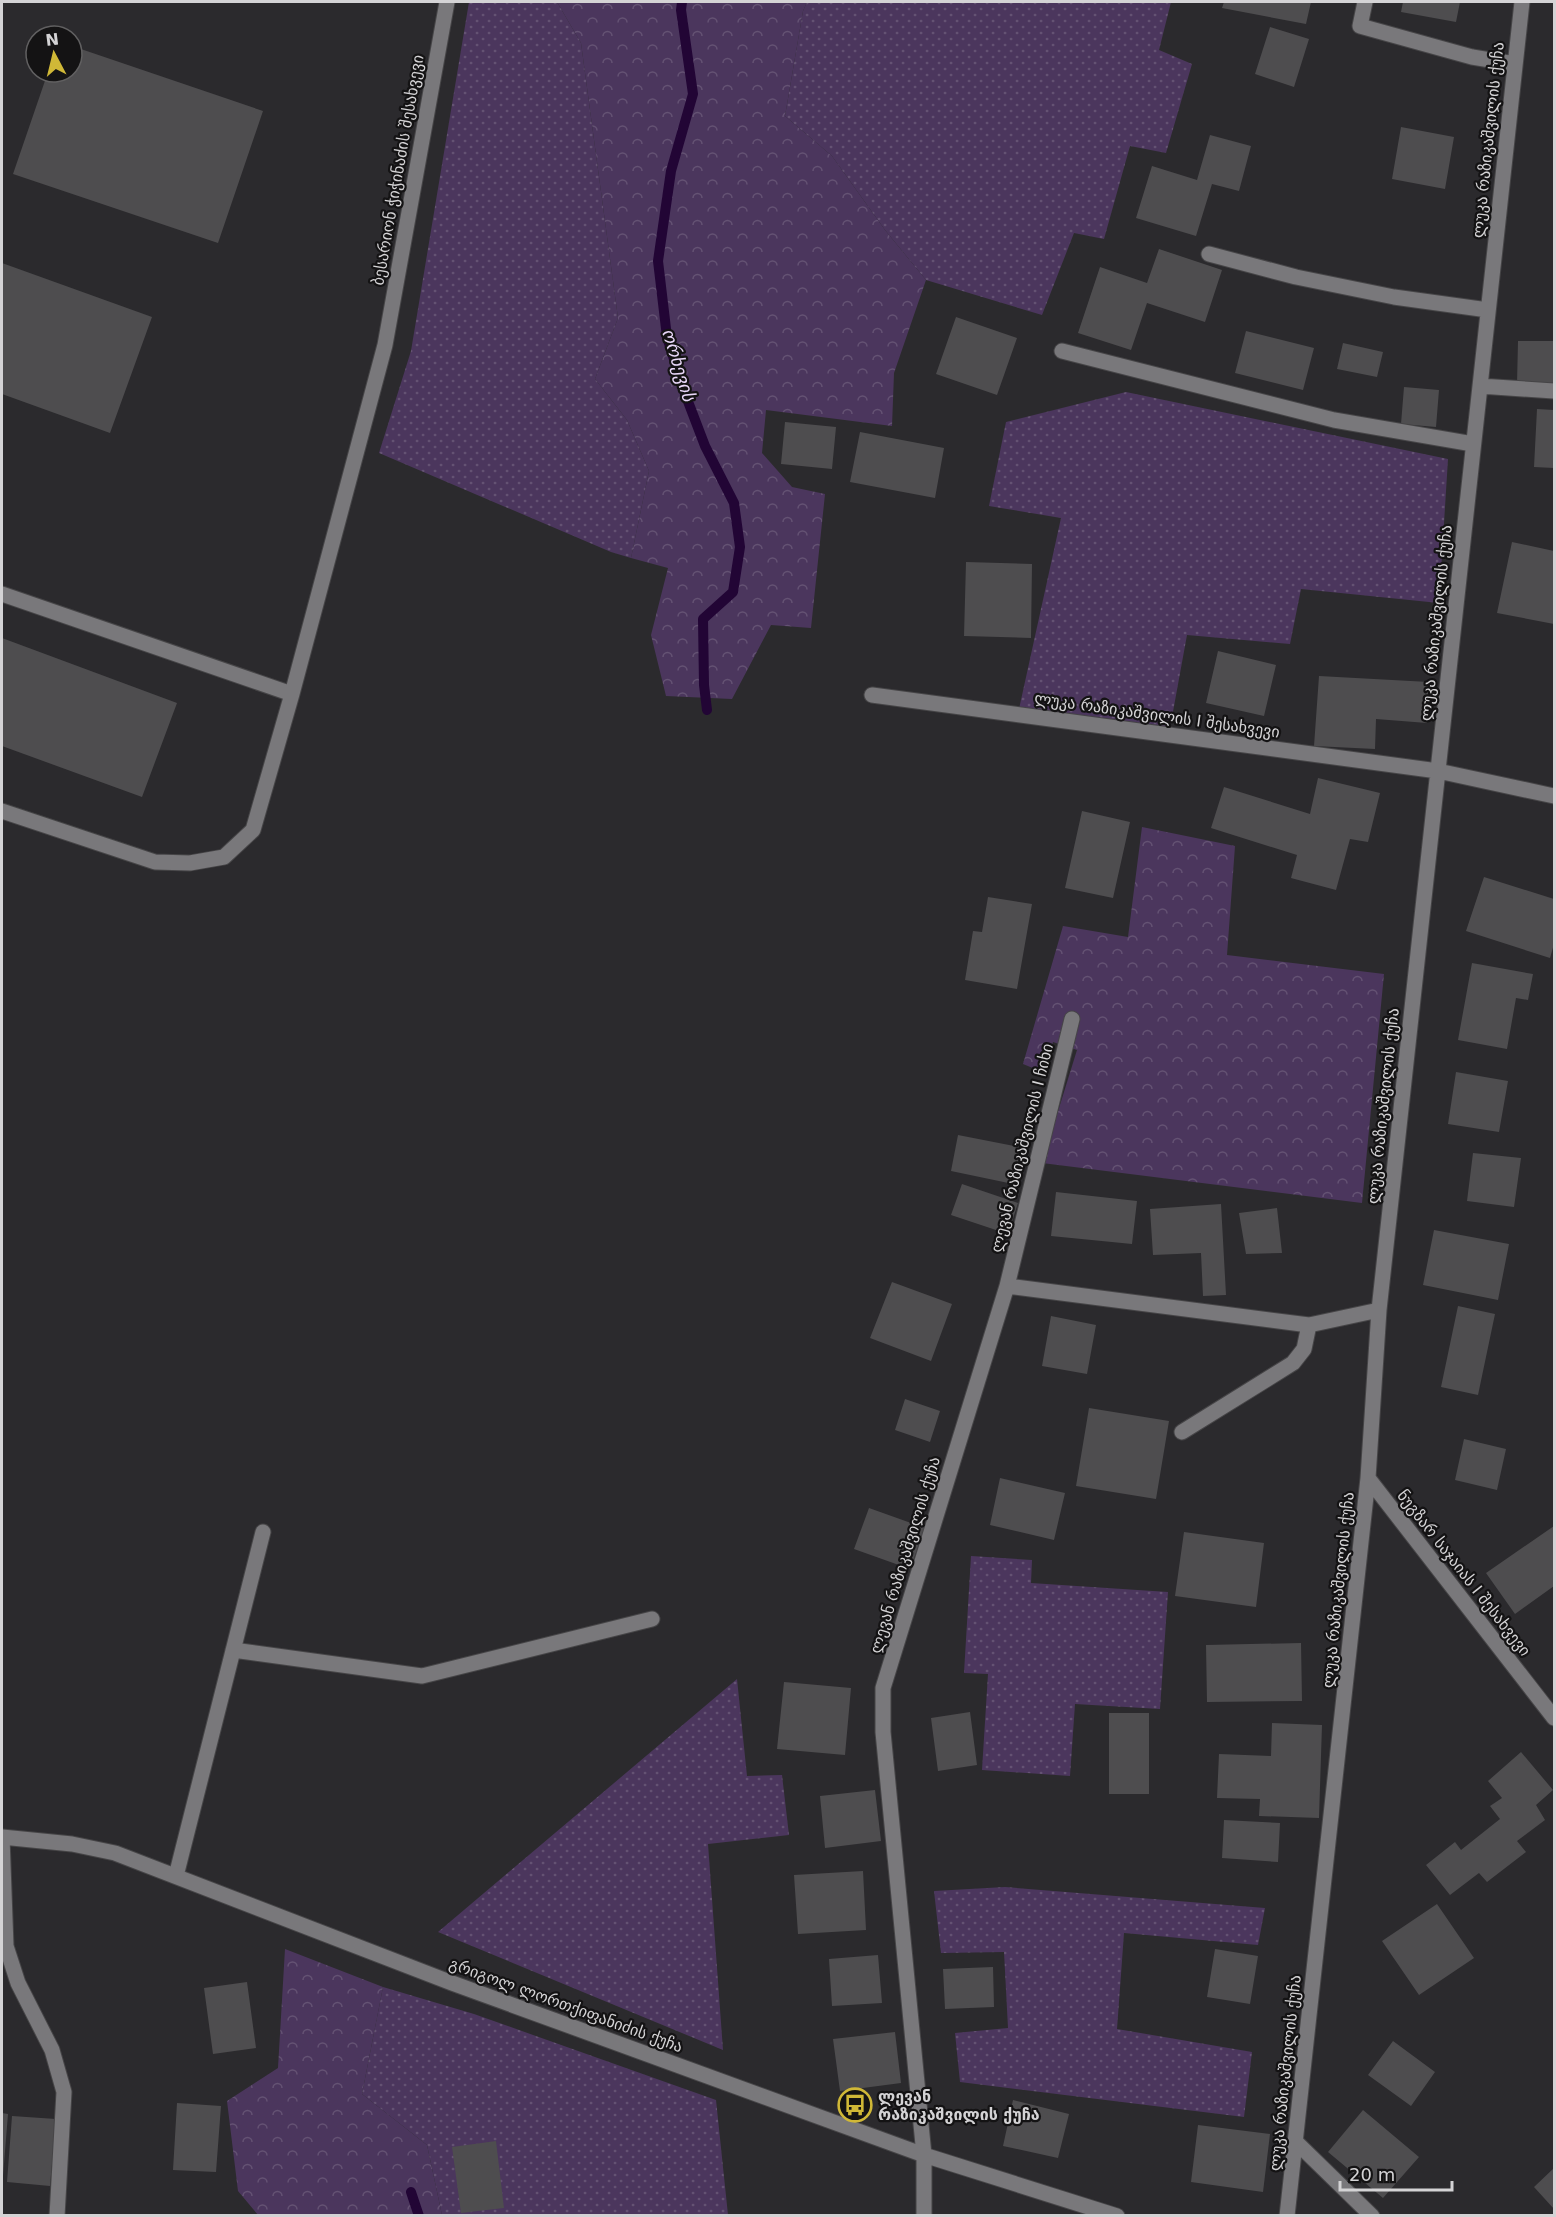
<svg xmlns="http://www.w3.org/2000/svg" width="1556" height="2217" font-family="'DejaVu Sans','Noto Sans Georgian',sans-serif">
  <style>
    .forest { fill: url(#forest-crowns) }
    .garden { fill: url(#garden-dots) }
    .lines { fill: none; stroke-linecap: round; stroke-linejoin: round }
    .stream { stroke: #220535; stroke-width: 10 }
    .building { fill: #4e4d4f }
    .minor-casing { stroke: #464547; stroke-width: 17 }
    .minor { stroke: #79787b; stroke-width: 15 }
    .labels { text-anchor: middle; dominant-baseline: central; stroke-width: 4.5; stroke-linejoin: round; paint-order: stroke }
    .street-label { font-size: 16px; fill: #d4d3d5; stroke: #141314 }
    .poi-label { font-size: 16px; font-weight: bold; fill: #d4d3d5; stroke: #141314; text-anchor: start }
    .water-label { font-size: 18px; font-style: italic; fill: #e9d8f9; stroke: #141314 }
  </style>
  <defs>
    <pattern id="forest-crowns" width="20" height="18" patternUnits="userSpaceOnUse" patternTransform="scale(1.5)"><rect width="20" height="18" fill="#4b365d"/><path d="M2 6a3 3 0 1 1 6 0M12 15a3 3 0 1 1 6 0" fill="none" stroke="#645273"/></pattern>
    <pattern id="garden-dots" width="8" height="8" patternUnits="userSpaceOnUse" patternTransform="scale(1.5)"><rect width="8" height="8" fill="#4b365d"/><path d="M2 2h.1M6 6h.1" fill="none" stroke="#645273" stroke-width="1.8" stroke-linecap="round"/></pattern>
  </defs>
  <rect width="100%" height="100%" fill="#2b2a2d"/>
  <path class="forest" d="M557,2H807L803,11L785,116L832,156L885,230L926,280L894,373L892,426L766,410L762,453L792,487L825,494L811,628L771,625L732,699L666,696L651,635L668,568L631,558L649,471L627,420L595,379L618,318L581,43Z
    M1142,827L1235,846L1227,955L1384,974L1362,1203L1042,1163L1077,1050L1053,1042L1045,1073L1023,1064L1063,926L1128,937Z
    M285,1949L383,1987L362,2094L427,2145L442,2215H258L238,2191L227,2101L278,2068Z"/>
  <path class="garden" d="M469,2H557L581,43L618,318L595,379L627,420L649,471L631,558L611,552L379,453L411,351Z
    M807,2H1171L1159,50L1192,64L1166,153L1130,146L1104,239L1074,233L1042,315L926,280L885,230L832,156L785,116L803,11Z
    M1126,392L1448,459L1439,603L1301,589L1290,644L1187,635L1170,728L1019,709L1061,518L989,506L1006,422Z
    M971,1556L1032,1560L1031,1583L1168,1592L1160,1709L1075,1704L1070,1776L982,1770L988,1674L964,1673Z
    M737,1679L747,1776L782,1775L789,1835L708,1844L723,2050L438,1932Z
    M1005,1887L1265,1908L1258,1945L1124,1933L1117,2029L1252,2052L1244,2117L960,2082L955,2033L1008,2028L1004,1952L941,1953L934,1891Z
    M383,1987L474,2014L716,2100L728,2215H442L427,2145L362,2094Z"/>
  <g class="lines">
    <path class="stream" d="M682,2L681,10L693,94L671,171L658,261L667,337L684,391L705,446L734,503L740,547L733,592L703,619L704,685L707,710
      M411,2192L419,2216"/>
  </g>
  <path class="building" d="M1224,2H1311L1306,24L1222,8Z
    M1403,2H1460L1456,22L1401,12Z
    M1270,27L1309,39L1294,87L1255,74Z
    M72,46L263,111L218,243L13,174L48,72H72Z
    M1401,127L1454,137L1445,189L1392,179Z
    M1210,135L1251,146L1239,191L1212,184L1196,236L1136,218L1152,166L1197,180Z
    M1159,249L1222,270L1205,322L1147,303L1131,350L1078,333L1100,267L1147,283Z
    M2,263L152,317L110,433L2,394Z
    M956,317L1017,338L997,395L936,374Z
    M1246,331L1314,348L1303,390L1235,373Z
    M1518,341H1554V385L1517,384Z
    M1343,343L1383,352L1377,377L1337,369Z
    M1404,387L1439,390L1436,427L1401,424Z
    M1537,409L1554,410V468L1534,467Z
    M785,422L836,427L832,469L781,464Z
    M860,432L944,448L935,498L850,482Z
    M1512,542L1554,551V624L1497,613Z
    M966,562L1032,564L1031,638L964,636Z
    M2,638L177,703L142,797L2,746Z
    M1218,651L1276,665L1264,716L1206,703Z
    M1319,676L1429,682L1427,723L1376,719L1375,749L1314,746Z
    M1318,778L1380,793L1368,842L1350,839L1336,890L1291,878L1297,855L1211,828L1224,787L1310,814Z
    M1082,811L1130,822L1113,898L1065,888Z
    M1484,877L1554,899V944L1550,958L1466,931Z
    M988,897L1032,904L1017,989L965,980L973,931L982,932Z
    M1472,963L1533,974L1528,1000L1516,998L1507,1049L1458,1040Z
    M1456,1072L1508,1081L1499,1132L1448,1124Z
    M958,1135L1025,1148L1018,1185L951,1171Z
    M1473,1153L1521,1158L1514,1207L1467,1201Z
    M962,1184L1018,1203L1008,1234L951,1215Z
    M1056,1192L1137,1201L1132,1244L1051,1236Z
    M1221,1204L1226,1295L1203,1296L1201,1253L1153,1255L1150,1209Z
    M1277,1208L1282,1253L1246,1254L1239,1213Z
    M1434,1230L1509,1244L1498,1300L1423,1285Z
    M892,1282L952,1304L931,1361L870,1338Z
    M1458,1306L1495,1314L1478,1395L1441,1387Z
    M1051,1316L1096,1325L1087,1374L1042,1366Z
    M905,1399L940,1411L930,1442L895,1430Z
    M1089,1408L1169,1421L1156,1499L1076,1486Z
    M1464,1439L1506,1449L1497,1490L1455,1480Z
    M1000,1478L1065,1493L1054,1540L990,1525Z
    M869,1508L925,1528L910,1569L854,1549Z
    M1554,1526V1586L1515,1614L1486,1573Z
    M1184,1532L1264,1543L1256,1607L1175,1596Z
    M1301,1643L1302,1701L1207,1702L1206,1645Z
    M784,1682L851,1688L845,1755L777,1749Z
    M970,1712L977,1765L938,1771L931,1718Z
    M1109,1713H1149V1794H1109Z
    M1272,1723L1322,1725L1319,1818L1259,1816L1260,1799L1217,1798L1219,1754L1271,1756Z
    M1521,1752L1553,1790L1536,1805L1545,1820L1517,1841L1526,1852L1487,1882L1479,1873L1450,1895L1426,1865L1455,1842L1461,1850L1500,1819L1490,1806L1502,1798L1488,1781Z
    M875,1790L881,1841L825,1848L820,1796Z
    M1224,1820L1280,1823L1278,1862L1222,1858Z
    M863,1871L866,1930L798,1934L794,1875Z
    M1437,1904L1474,1958L1419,1995L1382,1941Z
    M1215,1949L1258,1956L1250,2004L1207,1997Z
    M878,1955L882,2003L832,2006L829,1959Z
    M993,1967L994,2007L945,2009L943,1969Z
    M247,1982L256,2048L213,2054L204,1988Z
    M895,2032L901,2083L840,2091L833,2039Z
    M1393,2041L1435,2072L1411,2106L1368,2075Z
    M1013,2100L1069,2114L1058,2158L1003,2146Z
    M177,2103L221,2106L216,2172L173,2170Z
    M1363,2110L1419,2157L1383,2198L1328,2152Z
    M2,2113L8,2114L3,2176H2Z
    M12,2116L56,2119L50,2186L7,2182Z
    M1198,2125L1270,2134L1263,2192L1191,2182Z
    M496,2141L504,2208L461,2213L452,2147Z
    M1554,2168V2209L1534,2187Z"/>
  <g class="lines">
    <g class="minor-casing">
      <path id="minor" d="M1365,2L1360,26L1472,57L1515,64
        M1209,254L1296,277L1394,297L1488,310
        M1062,351L1334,420L1473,444
        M1480,386L1554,391
        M2,594L292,694
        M872,695L1438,771L1554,796
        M2,811L155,862L190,863L224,857L253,830L292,694L385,345L447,2
        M1007,1286L1309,1325L1379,1310
        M1182,1432L1293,1363L1304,1349L1309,1325
        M1368,1478L1554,1718
        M233,1650L422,1676L652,1619
        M2,1837L72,1844L115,1853L452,1983L924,2155L1117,2216
        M2,1837L6,1946L18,1983L52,2050L64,2092L57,2216
        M176,1876L263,1532
        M1295,2141L1372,2216
        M924,2216V2155L883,1732V1688L1007,1286L1072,1019
        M1287,2216L1368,1478L1379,1310L1522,2"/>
    </g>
    <use href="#minor" class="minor"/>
  </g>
  <defs>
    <g id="bus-ring" transform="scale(1.725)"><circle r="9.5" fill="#141314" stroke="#d0b837" stroke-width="1.5"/><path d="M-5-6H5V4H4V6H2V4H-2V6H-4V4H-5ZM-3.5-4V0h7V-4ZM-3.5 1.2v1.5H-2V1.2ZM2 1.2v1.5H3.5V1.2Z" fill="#d0b837"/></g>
  </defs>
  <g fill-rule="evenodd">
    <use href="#bus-ring" x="855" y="2105"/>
  </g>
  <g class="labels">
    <g class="street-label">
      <text transform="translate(1488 140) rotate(-84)">ლუკა რაზიკაშვილის ქუჩა</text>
      <text transform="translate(398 170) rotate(-80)">ბესარიონ ჭიჭინაძის შესახვევი</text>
      <text transform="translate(1436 623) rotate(-84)">ლუკა რაზიკაშვილის ქუჩა</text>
      <text transform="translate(1157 715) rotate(8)">ლუკა რაზიკაშვილის I შესახვევი</text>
      <text transform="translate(1383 1106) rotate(-84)">ლუკა რაზიკაშვილის ქუჩა</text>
      <text transform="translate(1022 1148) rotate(-76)">ლევან რაზიკაშვილის I ჩიხი</text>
      <text transform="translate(905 1555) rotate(-73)">ლევან რაზიკაშვილის ქუჩა</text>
      <text transform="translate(1464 1573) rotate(52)">ნუგზარ საჯაიას I შესახვევი</text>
      <text transform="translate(1338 1590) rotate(-84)">ლუკა რაზიკაშვილის ქუჩა</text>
      <text transform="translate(566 2005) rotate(20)">გრიგოლ ლორთქიფანიძის ქუჩა</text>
      <text transform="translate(1285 2073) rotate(-84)">ლუკა რაზიკაშვილის ქუჩა</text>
    </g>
    <g class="poi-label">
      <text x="878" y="2096">ლევან<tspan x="878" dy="18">რაზიკაშვილის ქუჩა</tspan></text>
    </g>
    <g class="water-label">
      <text transform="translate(679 365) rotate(73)">ორხევის</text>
    </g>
  </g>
  <rect width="1556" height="2217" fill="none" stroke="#d4d3d5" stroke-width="6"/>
  <g transform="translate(54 54) rotate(353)"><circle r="28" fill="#141314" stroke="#616061" stroke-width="1.5"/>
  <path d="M0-4.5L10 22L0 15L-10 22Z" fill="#d0b837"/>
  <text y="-9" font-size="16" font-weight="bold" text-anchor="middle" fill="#d4d3d5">N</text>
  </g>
  <path d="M1340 2181v9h112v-9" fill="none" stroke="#d4d3d5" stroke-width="3"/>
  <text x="1349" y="2181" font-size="18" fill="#d4d3d5" stroke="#141314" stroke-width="4.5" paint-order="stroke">20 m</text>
</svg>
